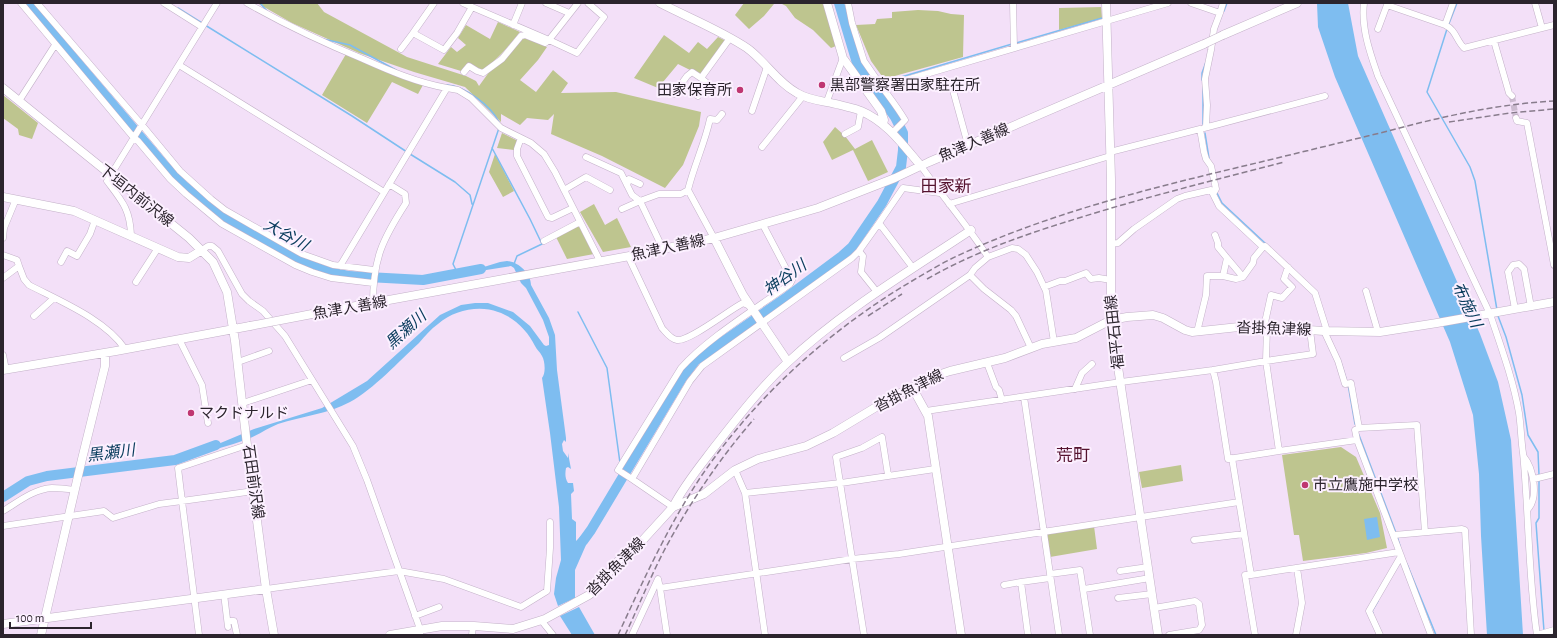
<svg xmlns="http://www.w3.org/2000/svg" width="1557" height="638" font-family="'Alegreya Sans','Noto Sans JP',sans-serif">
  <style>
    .green { fill: #bec58f }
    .water { fill: #7ebdf0 }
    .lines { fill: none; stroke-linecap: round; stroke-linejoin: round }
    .stream { stroke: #7ebdf0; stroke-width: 1.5 }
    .river { stroke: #7ebdf0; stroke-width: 10 }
    .street-tunnel { stroke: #cbbacf; stroke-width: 6; stroke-dasharray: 6 3; stroke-linecap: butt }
    .street-casing { stroke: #c3b1c8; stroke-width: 7 }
    .secondary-casing { stroke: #c3b1c8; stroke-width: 9 }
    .street { stroke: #fff; stroke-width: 6 }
    .secondary { stroke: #fff; stroke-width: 8 }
    .rail { stroke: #887c8c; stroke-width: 1.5; stroke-dasharray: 6 3; stroke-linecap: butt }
    .secondary-bridge-casing { stroke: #c3b1c8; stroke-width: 9; stroke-linecap: butt }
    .secondary-bridge { stroke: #fff; stroke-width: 8 }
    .poi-dot { fill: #bf3671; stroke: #fcf0ff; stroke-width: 1.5 }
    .labels { text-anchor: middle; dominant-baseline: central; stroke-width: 4; stroke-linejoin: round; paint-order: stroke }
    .poi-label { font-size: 15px; fill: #2b242d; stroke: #fcf0ff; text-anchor: start }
    .street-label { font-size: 15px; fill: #2b242d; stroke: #fcf0ff }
    .water-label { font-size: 16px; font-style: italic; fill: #083b5c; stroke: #fcf0ff }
    .quarter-label { font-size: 17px; fill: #55132f; stroke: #fcf0ff }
  </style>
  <rect width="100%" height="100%" fill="#f3e0f8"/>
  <path class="green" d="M257,3H317L324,12L407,57L466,76L476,81L479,86L492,68L521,39L524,37L547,47L538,60L520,80L536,92L553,70L568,83L561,93L616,92L701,112L699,126L683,165L665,188L602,156L551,134L554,114L548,120L527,118L520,125L501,114V122L465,87L414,72L359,53L292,23Z
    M744,3H773L774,4L764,16L749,29L735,15Z
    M780,3H823L831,21L836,46L831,48L813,30L795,18L786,6Z
    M1101,7L1102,18L1059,30V8Z
    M918,10L938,11L951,14L964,15L963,57L884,79L871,61L856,25L875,24L877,19L892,18V12Z
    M498,22L520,32C509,46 497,60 482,71L468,63L461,71L438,64L451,47L457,52L466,45L458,38L466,25L490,39Z
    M664,35L689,53L698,42L707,49L718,37L726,41L700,75L678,64L658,88L634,78Z
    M346,54L423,85L418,94L392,82L367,123L322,95Z
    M3,95L38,123L32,139L19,135L18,129L3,118Z
    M835,127L845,136L855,149L872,140L888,172L868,181L853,150L832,160L823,142Z
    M502,133L518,141L514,150L497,148Z
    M495,154L514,191L503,197L489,172Z
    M594,204L605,225L617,218L631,247L603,252L580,212Z
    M579,225L594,254L567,259L556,237Z
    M1341,447L1356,457L1380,513L1387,548L1366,553L1303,561L1299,535H1294L1282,455Z
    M1181,465L1183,481L1142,488L1139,472Z
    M1094,526L1097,549L1050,557L1047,532Z"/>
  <path class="water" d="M1317,3H1348L1358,56L1480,334L1498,382L1511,440L1523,635H1487L1481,536L1479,474L1473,415L1450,342L1335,77L1318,27Z
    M507,261C519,262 531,274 531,285L549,318L555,335L557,370L566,438V442L564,440L562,444L563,451L568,458V453L571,469L568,467L566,468C565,474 565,478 568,483H573L574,491L571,494L572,519L576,522V541L593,524L586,545L575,570V598L558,606L554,594L556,578L561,560L559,507L550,433L542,378C546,373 545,361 542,356C540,352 537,350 535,346C528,331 514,317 498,312C479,305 454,310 438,324C431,329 425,336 419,343C399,361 374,389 350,402C328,414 302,416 278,424C268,428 258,435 248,439C229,446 208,451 187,457L254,429L322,408L367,381L440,315L461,305L475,303H488L513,312L530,326L544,345L546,346L549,345V337L543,320L526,288L521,283L514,268L511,266L461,274L500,262Z
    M1377,517L1380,537L1367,540L1364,519Z
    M579,607L595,635H572L560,616Z"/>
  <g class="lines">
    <path class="stream" d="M260,3L267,11
      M178,8L202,23
      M1224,11L1227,3
      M205,25L352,116L407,152
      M1448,26L1457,3
      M1447,29L1427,92L1470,167L1475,181L1497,310
      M323,39L350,45L396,70
      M1016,43L1102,18
      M1202,80V73L1206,62
      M881,83L1012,44
      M447,85C465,86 491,106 499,122
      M873,85L878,84
      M1203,87V124
      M1205,133L1209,158
      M492,148L530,219L542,244L517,256L514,264
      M410,154L455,182L470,195L472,204
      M1217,193L1222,203L1265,243
      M458,274L453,264L499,128
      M578,312L607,368L620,463
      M1498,316L1506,337L1522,395L1528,435L1538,452L1539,475
      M1340,360L1346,379
      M1348,384L1355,424
      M1359,435L1396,533
      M1539,479V518L1536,523L1544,631
      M1397,536L1400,546
      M1407,564L1436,635
      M1373,613L1372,611L1378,601"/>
    <path class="river" d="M27,3L164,165L184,186L210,207L293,258L323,270L349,276L423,280L481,269
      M3,497L28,481L47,476L175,460L216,445
      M583,541L591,530L682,378L695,361L787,297L842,256L852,247L882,203L901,167L903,150V133L895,117L857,63L839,3"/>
    <path class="street-tunnel" d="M1512,96L1516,118"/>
    <g class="street-casing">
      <path id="street" d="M21,3L134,138L138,141L170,179L186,194L222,224L295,265L312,272L331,278L373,283
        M37,3L142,125L180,171L211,199L225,210L302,254L333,265L374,270
        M164,3L202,27
        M247,3C284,24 324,43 363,59C390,71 418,83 447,88
        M434,3L413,33L444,50L457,33L472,7L549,40L578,3
        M463,3L472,7
        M546,3L569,13
        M848,3L852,23L864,61L882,87
        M1013,3L1014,48
        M1191,3L1220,13L1214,29L1211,50L1205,79L1207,105L1206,127
        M1364,3C1361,28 1370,53 1378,76L1490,314C1501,347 1513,379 1519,413C1521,426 1521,440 1523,453C1529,513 1528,575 1537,635
        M1388,3L1387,5L1445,25
        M1453,3L1445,25C1456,30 1456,40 1464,48L1554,25
        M1535,3L1542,28
        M1220,13L1223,3
        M513,25L522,3
        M1378,29L1387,5
        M1494,41L1509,93L1512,96
        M401,49L413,33
        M179,65L384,192
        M464,72L469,66L477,71L483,73L502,59L521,36L525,35L545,43L549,40L577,53L604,17L588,3
        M951,83L968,145
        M674,94L687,76L692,72L701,78
        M698,96L707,83L701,78L730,38
        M19,101L55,45
        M827,101L843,58
        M752,111L767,67
        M1516,118L1517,121L1527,123L1554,265
        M1204,128L1325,96
        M893,132L905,120C898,108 890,98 882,87L1168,3
        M845,134L858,127L861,111
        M521,138L517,149V156L548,217L552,218L573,208
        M762,147L803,96
        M1110,152L1200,129L1204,152L1206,159L1211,166L1216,189L1213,194L1219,206L1263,247L1254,258L1253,263L1243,277L1236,279L1223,276H1207L1206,295L1198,328V332
        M586,157L621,173L632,195L640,201
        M921,166C943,197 967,225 988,257L1012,248L1018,249L1026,255L1037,272L1046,291L1054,342
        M627,185L629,179L640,184
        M564,190L586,177L610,190
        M688,190C694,165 705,143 710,119L717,120L722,114
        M949,204L1110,156
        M622,209L640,201
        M131,235C130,209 122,201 107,181L217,3
        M1215,235L1218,243V247L1227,258L1223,276
        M3,238L4,228L16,199
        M544,241L580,222
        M1111,244L1118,243L1134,229L1177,199L1185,196L1211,190L1213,194
        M1263,247L1265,246L1315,293L1327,331
        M663,249L640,201L659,194H681L688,190L714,238
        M202,250L208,246H212L218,251L242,294L249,301L263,311L285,336L353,446L367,480L420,629V635
        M859,251L879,223
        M3,255L17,260L19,266
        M628,256L662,328C666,332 670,339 677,340C689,342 729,310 743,303L750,306
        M1227,258L1243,277
        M61,262L67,251L77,256L90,234L95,220
        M340,266L447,88L458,90L471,98L501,128L531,143L544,154L555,172L600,261
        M913,268L879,223L903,188L940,193
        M970,275L984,289L1011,310L1016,316L1031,348
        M3,278L19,266L24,279L29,285C60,301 106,320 125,349
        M136,282L158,248
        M1044,287L1060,281H1065L1086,273L1091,279L1099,278L1111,280
        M1366,291L1378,332
        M373,304C373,259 382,240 406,203L405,194L389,184
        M1515,309L1508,272L1513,265L1519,264L1524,269L1531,307
        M34,316L54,298
        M1264,327L1271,295L1282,298L1292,287L1284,279L1288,267
        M1324,331L1338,361L1345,384L1351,383L1359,428L1355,430L1357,440
        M179,339L202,385L208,423
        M3,355L6,370
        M844,358L879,338L970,275L975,268L988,257
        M238,362L269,351
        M987,363L996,387L999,390L1002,400
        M1213,370L1216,382L1228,459L1279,451L1266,361L1313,354L1310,330
        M1075,389L1082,373L1092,364
        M1024,397L1059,635
        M243,403L312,380
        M926,411L1121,382L1213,370L1266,361L1267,327
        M1359,428L1417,425L1425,532
        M1279,451L1357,440L1431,635
        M1524,457C1533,468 1539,497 1528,509
        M1232,458L1251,575H1245L1255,635
        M735,470L745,493L765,635
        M632,479L618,470L681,368C709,337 756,309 790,284L792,280L763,225
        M1534,479L1554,474
        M745,493L841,483L935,469
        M673,507L632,479L690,381L702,366L852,258L859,251L863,256L861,272L877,292
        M3,511C18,502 34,489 52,488C60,488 68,489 75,490
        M3,526L104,511L113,518L159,504L182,501L178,468L247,445
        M1394,535L1462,529L1465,530L1471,635
        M1194,540L1244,534
        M1120,571L1148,567
        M1050,574L1080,570L1090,635
        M1251,575L1399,552
        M1004,585L1021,582
        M266,589L399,571L444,579L521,607L547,591L550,548V522
        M1084,589L1150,578
        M224,594L228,627
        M1118,598L1152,594
        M1154,608L1195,601L1199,604L1202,625L1199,630L1169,635
        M415,616L439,607
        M541,620L553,635
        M228,621H234L237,635
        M199,635L182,501L254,491
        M472,635L473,626
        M632,635L658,579L660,588
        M667,635L660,588L852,559L899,554L1239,502
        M864,635L836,457L862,448L882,437L888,475
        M1028,635L1021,582L1050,578
        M1296,635L1302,603L1297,568
        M1380,635L1369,611L1401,556
        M1537,635L1554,630"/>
    </g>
    <g class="secondary-casing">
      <path id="secondary" d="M660,3C689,18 720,30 747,48C765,61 777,82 797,93C810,101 826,101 840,105C847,107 855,108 861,111C887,122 903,145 921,166
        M827,3L843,58L881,111L884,120L883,124
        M1106,3L1111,179V320L1158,635
        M1223,35L1297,3
        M3,88L189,238L213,262L227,292L235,341L247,445L266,589L274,635
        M3,197L74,211L178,257L189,258L202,250
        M714,238L743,295L788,362
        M312,314L635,255L714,238L818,208L895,178L929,162L1204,44
        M3,370L116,351L250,326
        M912,387L928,416L961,635
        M673,507C684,485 701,465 716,445C738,417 761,387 787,363C842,311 908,272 971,230
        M3,624L266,589
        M41,635L82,459L105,366V353
        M390,635L442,626H474L513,629L545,619L589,595L597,588L617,562L642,541L673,507L704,494L735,470L758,459L806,446L833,433L896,395L938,375L950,371L1005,358L1042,344L1076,338L1111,320L1127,317L1153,315L1163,318L1185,330L1192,332L1248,326L1324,331L1380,332L1437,323L1554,302"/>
    </g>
    <use href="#street" class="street"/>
    <use href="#secondary" class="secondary"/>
    <path class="rail" d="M1449,122L1510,113L1554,109
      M927,279C976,251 1029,233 1082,217C1149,196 1216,180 1284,162
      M868,316L902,294
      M618,635C643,581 667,528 700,478C754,398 829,330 912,281C927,272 942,263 957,256C1056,210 1164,185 1269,160C1306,151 1343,142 1380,133C1437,118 1495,104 1554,101
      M625,635C639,606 651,575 666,547C691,501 720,458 754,419"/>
    <g class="secondary-bridge-casing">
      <path id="secondary-bridge" d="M1204,44L1223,35
        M250,326L312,314"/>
    </g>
    <use href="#secondary-bridge" class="secondary-bridge"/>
  </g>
  <g class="poi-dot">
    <circle cx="822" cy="85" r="4"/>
    <circle cx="740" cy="90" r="4"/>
    <circle cx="191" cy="413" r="4"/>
    <circle cx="1305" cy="485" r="4"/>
  </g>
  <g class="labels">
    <g class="poi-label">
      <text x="830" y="85">黒部警察署田家駐在所</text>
      <text x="732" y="90" text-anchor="end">田家保育所</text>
      <text x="199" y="413">マクドナルド</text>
      <text x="1313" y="485">市立鷹施中学校</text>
    </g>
    <g class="street-label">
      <text transform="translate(974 143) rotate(-23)">魚津入善線</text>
      <text transform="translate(136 196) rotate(38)">下垣内前沢線</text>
      <text transform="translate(668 248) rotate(-12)">魚津入善線</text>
      <text transform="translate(350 308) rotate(-10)">魚津入善線</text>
      <text transform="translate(1274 329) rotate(2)">沓掛魚津線</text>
      <text transform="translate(1115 332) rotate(-96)">福平石田線</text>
      <text transform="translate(909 391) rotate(-27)">沓掛魚津線</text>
      <text transform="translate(253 482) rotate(82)">石田前沢線</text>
      <text transform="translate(616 567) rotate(-45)">沓掛魚津線</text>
    </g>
    <g class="water-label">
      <text transform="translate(286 235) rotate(29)">大谷川</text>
      <text transform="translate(785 278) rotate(-36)">神谷川</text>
      <text transform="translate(1467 305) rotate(65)">布施川</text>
      <text transform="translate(406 330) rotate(-42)">黒瀬川</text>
      <text transform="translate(111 453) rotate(-7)">黒瀬川</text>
    </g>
    <g class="quarter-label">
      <text x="946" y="186">田家新</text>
      <text x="1073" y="455">荒町</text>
    </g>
  </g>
  <rect width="1557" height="638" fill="none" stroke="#2b242d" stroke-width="8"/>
  <path d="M10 622v6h81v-6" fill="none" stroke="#2b242d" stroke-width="2"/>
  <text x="16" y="622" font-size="12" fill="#2b242d" stroke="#fcf0ff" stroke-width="3" paint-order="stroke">100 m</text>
</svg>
